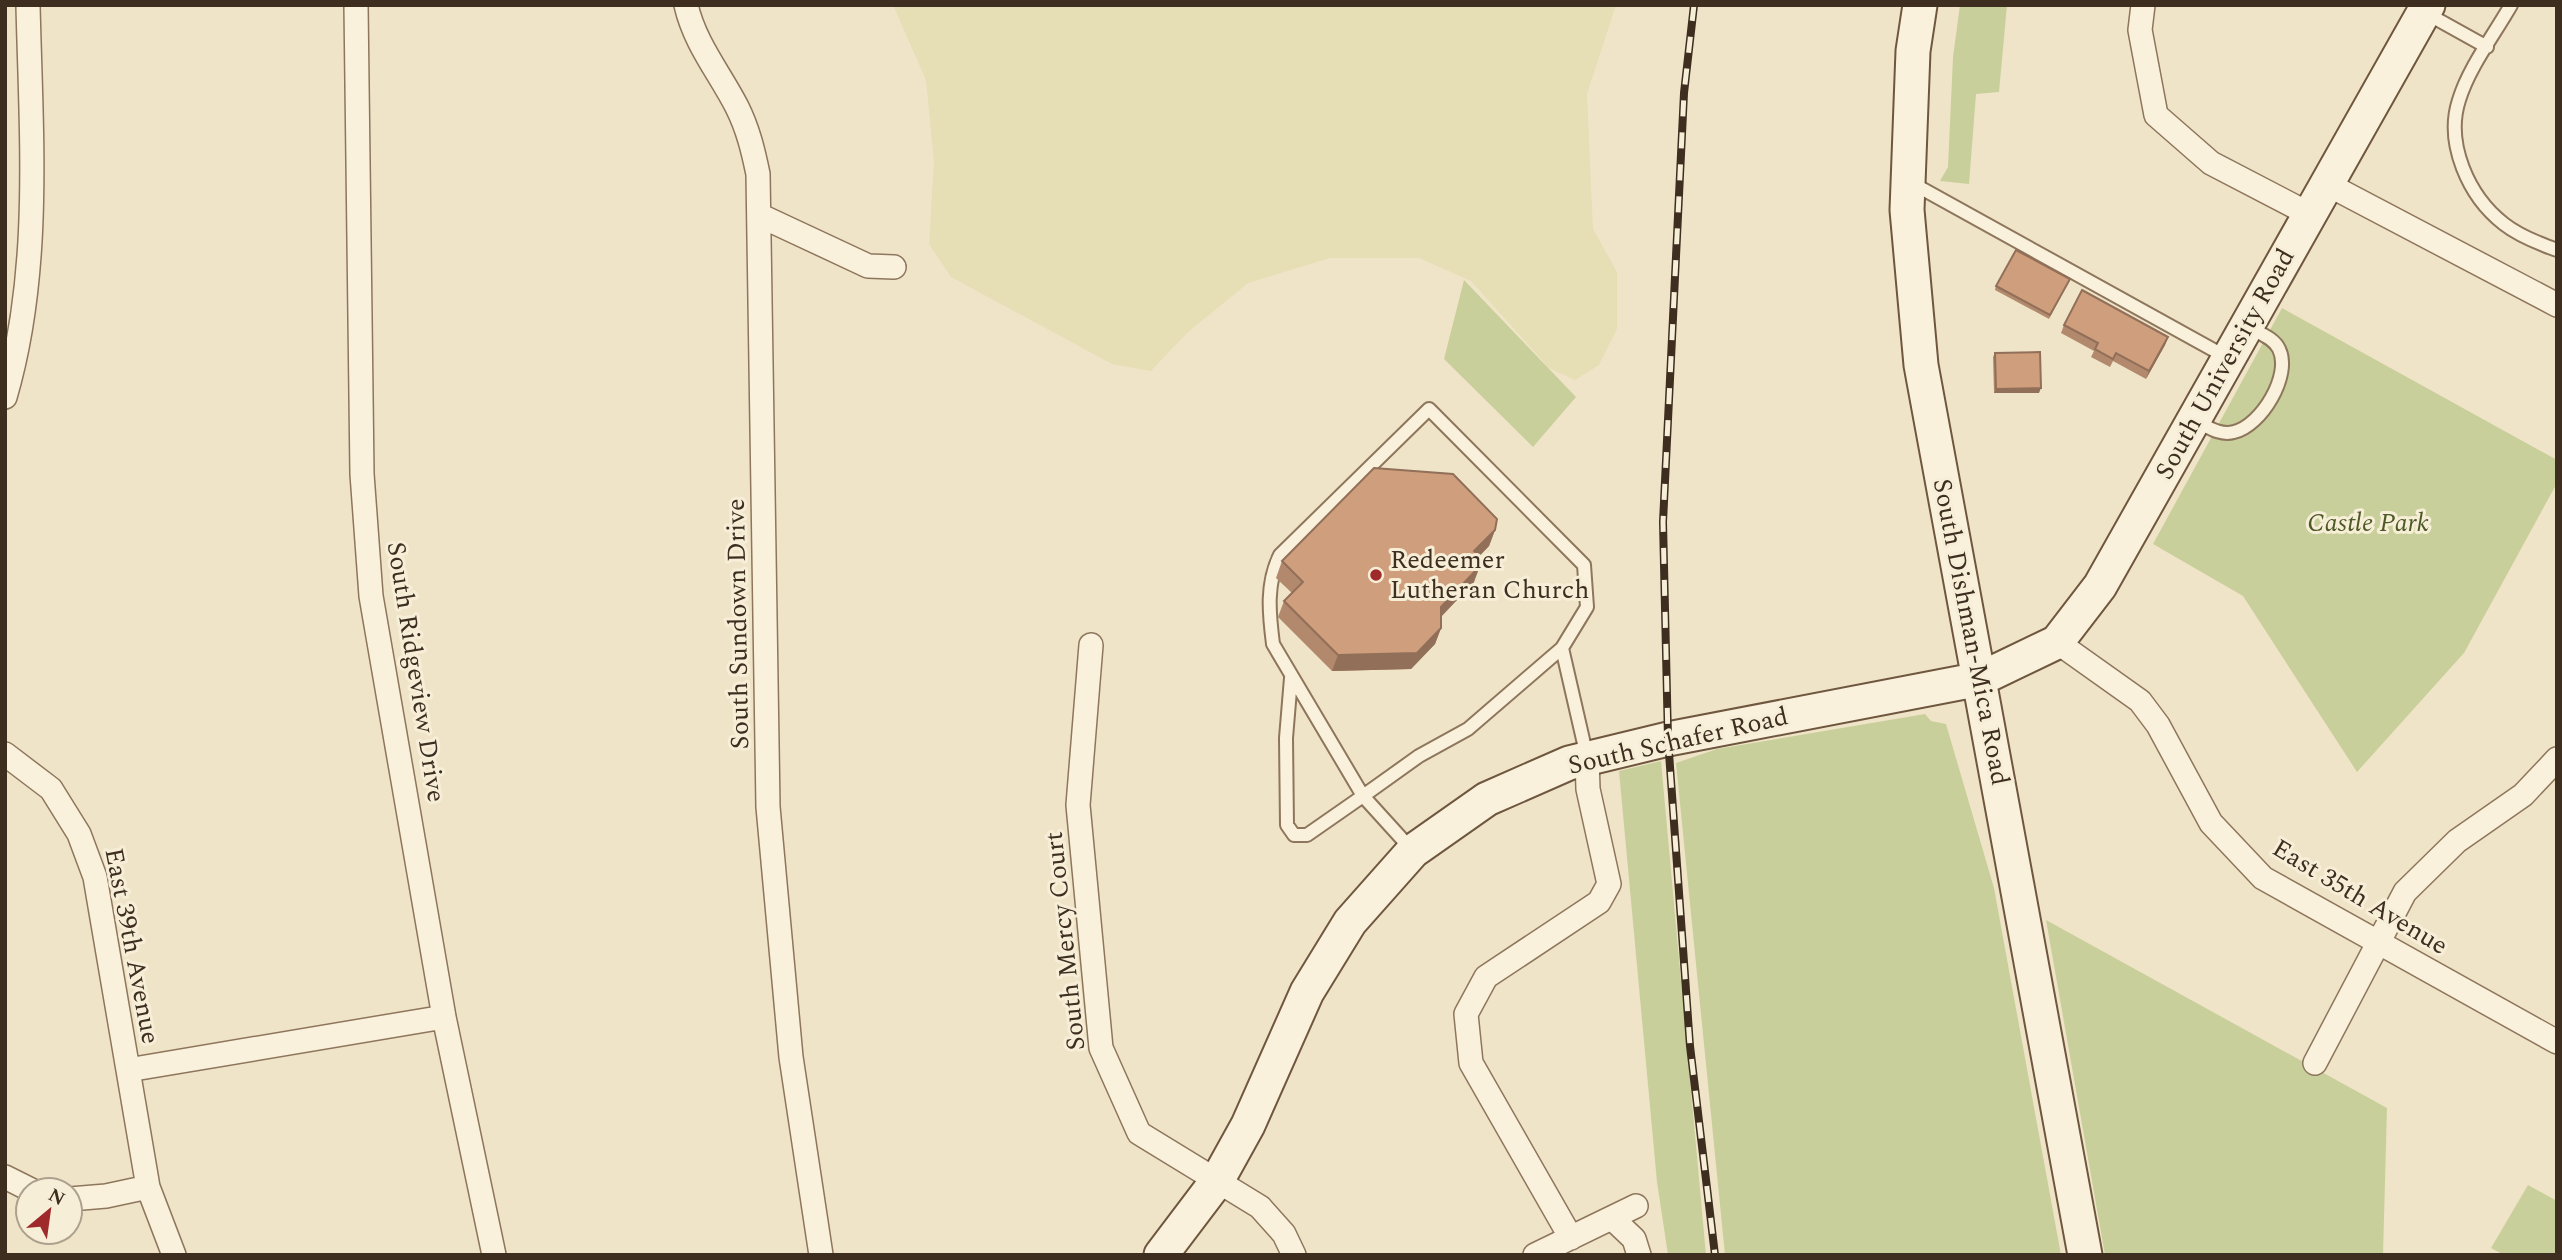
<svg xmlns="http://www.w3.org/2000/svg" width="2562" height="1260" font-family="Spectral,serif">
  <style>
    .farmland { fill: #e6deb5 }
    .green { fill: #c9cf9b }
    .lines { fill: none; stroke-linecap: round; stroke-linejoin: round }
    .lane-casing { stroke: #8d765c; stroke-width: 16 }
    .street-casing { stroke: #8d765c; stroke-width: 26 }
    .secondary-casing { stroke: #6f573f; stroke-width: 37 }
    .lane { stroke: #faf1dc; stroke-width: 12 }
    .street { stroke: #faf1dc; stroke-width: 23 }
    .secondary { stroke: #faf1dc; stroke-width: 33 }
    .rail-casing { stroke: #3d2e20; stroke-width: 8 }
    .rail { stroke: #f7eed8; stroke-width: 5; stroke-dasharray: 16; stroke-linecap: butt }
    .wall { fill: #b2896c }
    .shaded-wall { fill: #916f58 }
    .building { fill: #cf9f7d; stroke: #916f58; stroke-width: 2 }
    .poi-dot { fill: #9e2a2b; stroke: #f7eed8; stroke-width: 2.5 }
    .labels { text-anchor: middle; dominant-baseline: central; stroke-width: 6; stroke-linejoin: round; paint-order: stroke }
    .street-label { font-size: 26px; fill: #3d2e20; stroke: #f7eed8 }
    .park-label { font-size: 26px; font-style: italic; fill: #4d5a26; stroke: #f7eed8 }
    .poi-label { font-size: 26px; fill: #3d2e20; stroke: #f7eed8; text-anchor: start }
  </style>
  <rect width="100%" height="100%" fill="#f0e4c8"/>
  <path class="farmland" d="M893,5H1616L1587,94L1593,229L1617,272V329L1599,365L1575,380L1549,368L1471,281L1419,258H1330L1248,283L1187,333L1151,371L1112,364L951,277L929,244L934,162L926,80Z"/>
  <path class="green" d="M1960,5H2007L1999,92L1976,94L1969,184L1940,181L1948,167L1953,57Z
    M1464,280L1576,397L1533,447L1444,359Z
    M2282,308L2557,460V483L2464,653L2357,772L2243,596L2153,544Z
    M1925,714L1931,721L1946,724L1994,888L2061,1255H1725L1676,763L1717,749Z
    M1661,761L1706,1255H1668L1657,1182L1619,771Z
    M2046,920L2387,1108L2383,1255H2105Z
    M2528,1185L2557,1201V1255H2504L2491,1248Z"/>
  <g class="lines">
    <g class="lane-casing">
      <path id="lane" d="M2511,5C2494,35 2469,67 2459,100C2445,143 2468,196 2504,224C2518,235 2540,244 2557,250
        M2424,12L2487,47
        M1910,182L2228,358
        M2194,420C2207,426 2219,436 2234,432C2261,426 2292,375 2279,349C2274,338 2259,333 2249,327
        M1291,678L1286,738L1287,825L1294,835H1307L1363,796L1273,644C1269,613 1266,583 1280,555L1429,409L1584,565L1587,607L1562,648
        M1412,850L1363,796L1419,756L1468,729L1562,648L1587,757"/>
    </g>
    <g class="street-casing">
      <path id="street" d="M356,5L362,474L371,596L444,1017L494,1255
        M686,5C695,44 719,72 737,107C748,129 753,150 758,174L768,807L791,1057L821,1255
        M2143,5L2140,30L2156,115L2211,163L2309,214
        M2327,184L2557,305
        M761,216L868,266L894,267
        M5,397C42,271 31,135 28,5
        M2057,642L2140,701L2158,725L2211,823L2263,878L2557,1042
        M1091,645L1078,805L1101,1048L1139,1133L1260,1207L1284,1234L1294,1255
        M5,754L51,789L79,834L95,877L148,1187L174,1255
        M2315,1063L2405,892L2457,841L2523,795L2557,759
        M128,1070L444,1017
        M5,1177L31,1190
        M70,1199L106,1196L148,1187
        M1614,1220L1634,1239L1639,1255
        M1571,1238L1471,1063L1466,1014L1486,977L1599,902L1609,884L1588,789L1587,758
        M1535,1255L1636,1206"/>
    </g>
    <g class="secondary-casing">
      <path id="secondary" d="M1920,5L1913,51L1907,210L1921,365L2085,1255
        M1161,1255L1217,1181L1248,1125L1307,992L1350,922L1413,851L1487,799L1569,763L1668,739L1980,679L2057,642L2100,586L2428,5"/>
    </g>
    <use href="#lane" class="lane"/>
    <use href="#street" class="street"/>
    <use href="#secondary" class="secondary"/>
    <g class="rail-casing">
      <path id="rail" d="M1694,5L1684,93L1663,522L1668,739L1690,1046L1715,1255"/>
    </g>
    <use href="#rail" class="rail"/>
  </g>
  <path class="wall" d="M2068,283L2049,319L1995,290L1996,286Z
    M2064,325L2168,337L2165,345L2146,379L2113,361L2110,367L2091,357L2094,351L2061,333Z
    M1995,353L2039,393H1994L1993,357Z
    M1495,530L1489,546L1479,556L1474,582L1441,617V628L1435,644L1411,669L1332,671L1278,617L1284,601L1292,593L1276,578L1282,561Z"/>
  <path class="shaded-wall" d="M2168,337L2165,345L2146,379L2149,371Z
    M2041,388L2039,393H1994L1996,389Z
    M1495,530L1489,546L1468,568L1474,551Z
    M1480,566L1474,582L1435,623L1441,607Z
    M1441,628L1435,644L1411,669L1332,671L1338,655Z"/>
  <path class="building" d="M2016,250L2070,279L2050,315L1996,286Z
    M2082,290L2168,337L2149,371L2116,353L2113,359L2095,349L2098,343L2064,325Z
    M2040,352L2041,388L1996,389L1995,353Z
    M1374,468L1453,474L1497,519L1495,530L1474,551L1480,557V566L1441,607V628L1417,653L1338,655L1284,601L1303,582L1282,561Z"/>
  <circle class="poi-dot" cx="1376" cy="575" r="7"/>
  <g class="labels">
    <g class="street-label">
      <text transform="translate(2225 364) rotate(-61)">South University Road</text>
      <text transform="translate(738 624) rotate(-91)">South Sundown Drive</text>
      <text transform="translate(1971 632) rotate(79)">South Dishman-Mica Road</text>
      <text transform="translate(416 672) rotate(81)">South Ridgeview Drive</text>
      <text transform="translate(1678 741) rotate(-13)">South Schafer Road</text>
      <text transform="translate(2360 897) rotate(31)">East 35th Avenue</text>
      <text transform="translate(1065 941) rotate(-96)">South Mercy Court</text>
      <text transform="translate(132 946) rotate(79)">East 39th Avenue</text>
    </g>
    <g class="park-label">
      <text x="2368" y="523">Castle Park</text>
    </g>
    <g class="poi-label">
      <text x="1390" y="560">Redeemer<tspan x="1390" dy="30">Lutheran Church</tspan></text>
    </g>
  </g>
  <rect width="2562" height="1260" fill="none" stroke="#3d2e20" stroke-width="14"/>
  <g transform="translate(49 1211) rotate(29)"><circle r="33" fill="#f7eed8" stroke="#ada18e" stroke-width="2"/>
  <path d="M0-5L12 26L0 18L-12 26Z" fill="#9e2a2b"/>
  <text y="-10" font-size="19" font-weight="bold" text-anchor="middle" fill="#3d2e20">N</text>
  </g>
</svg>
